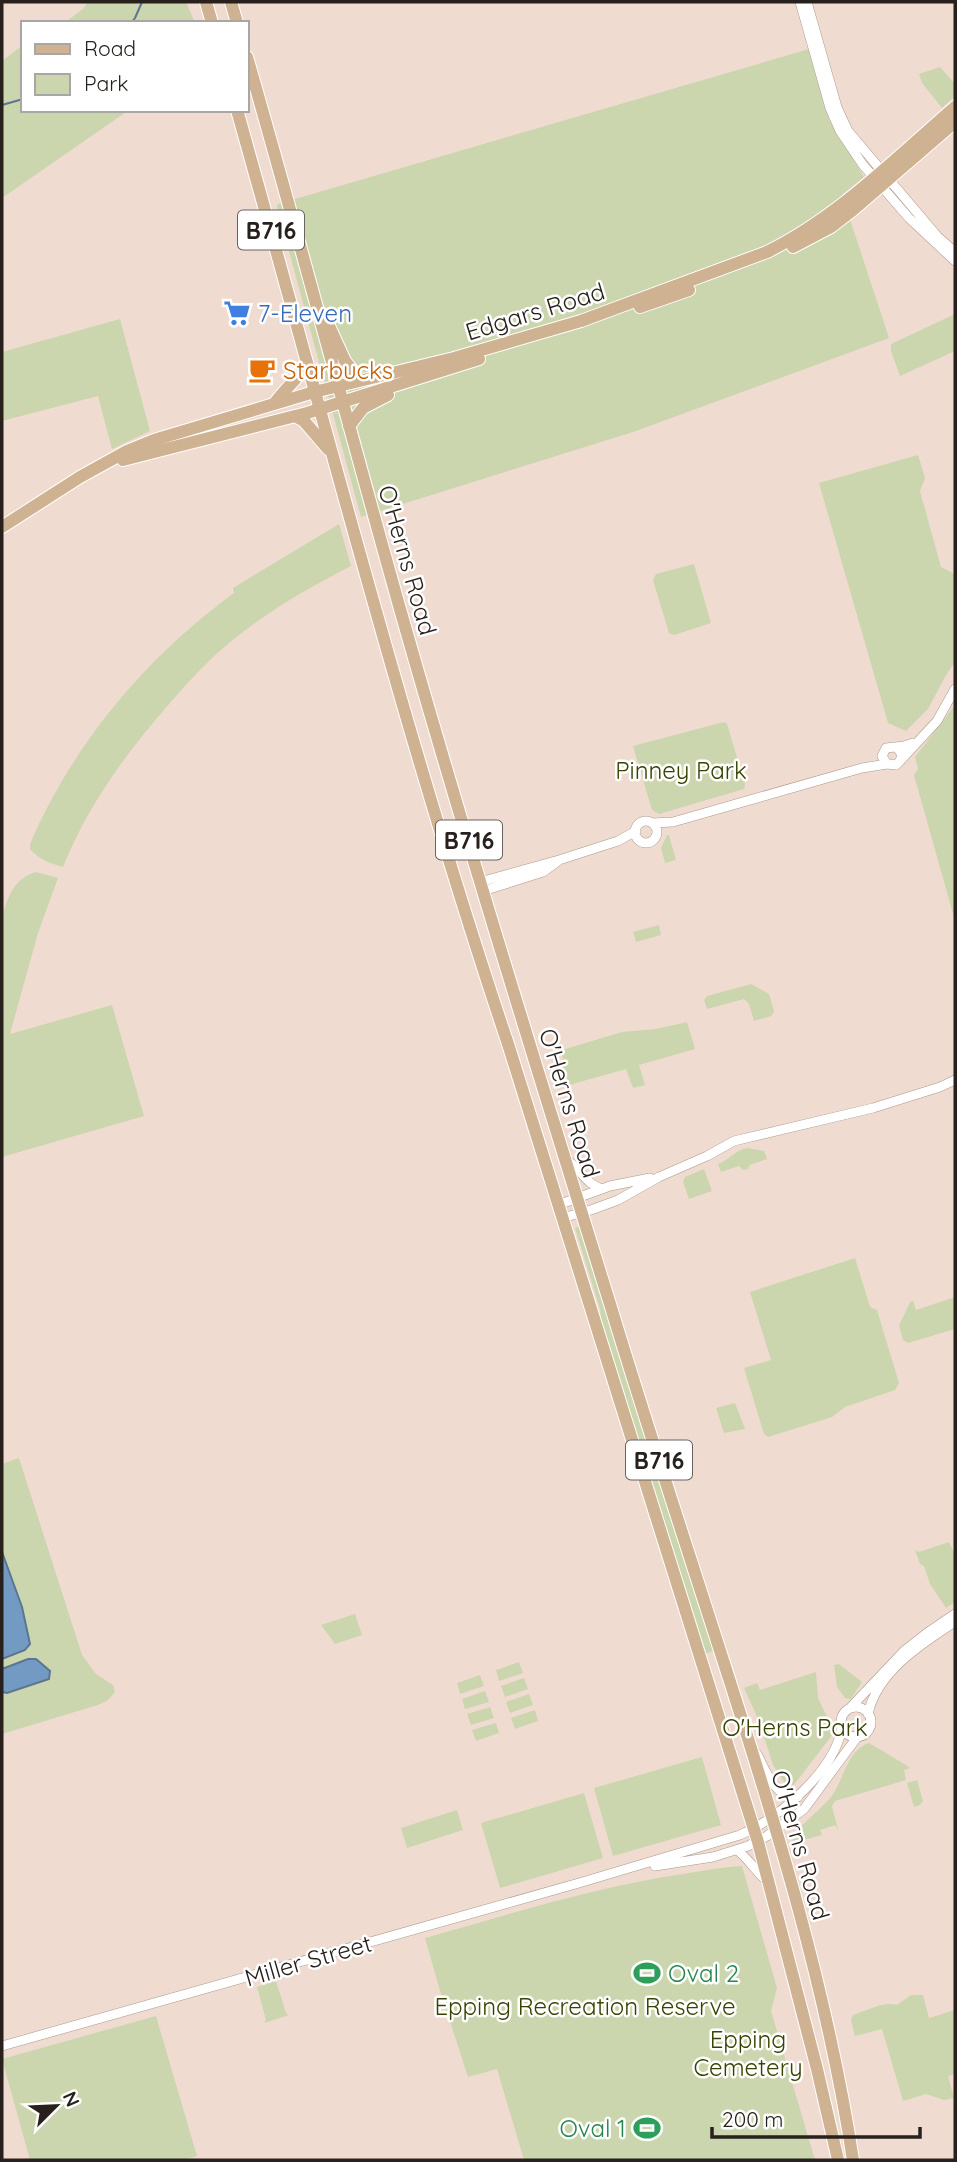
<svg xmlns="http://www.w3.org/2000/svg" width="957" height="2162" font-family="Quicksand,sans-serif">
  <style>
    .green { fill: #cbd6ae }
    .water { fill: #739ac3; stroke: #5c7591; stroke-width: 2 }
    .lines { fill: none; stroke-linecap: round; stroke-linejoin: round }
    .stream { stroke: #5c7591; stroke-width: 2 }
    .minor-casing { stroke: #ab988d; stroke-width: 10 }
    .major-casing { stroke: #fff; stroke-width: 14 }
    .minor { stroke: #fff; stroke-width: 9 }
    .major { stroke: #ceb292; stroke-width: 12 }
    .labels { text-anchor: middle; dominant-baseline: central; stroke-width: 5; stroke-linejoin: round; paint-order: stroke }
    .shield { fill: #fff; stroke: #686360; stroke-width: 2 }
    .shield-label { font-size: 23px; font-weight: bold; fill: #27201c }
    .street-label { font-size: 24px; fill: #27201c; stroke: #fff }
    .shop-label { font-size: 24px; fill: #366cbe; stroke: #fff; text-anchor: start }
    .food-label { font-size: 24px; fill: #c56008; stroke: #fff; text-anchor: start }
    .park-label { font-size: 24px; fill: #384201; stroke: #fff }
    .leisure-label { font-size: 24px; fill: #27864d; stroke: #fff; text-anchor: start }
  </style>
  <rect width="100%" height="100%" fill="#f0dbd0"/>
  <path class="green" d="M88,2H186L195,23H64L83,9Z
    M19,48H23V110H129L2,198V61Z
    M809,49L829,120L864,177L842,195L889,338L633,432L361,517L277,207L278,204Z
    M940,67L955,84V96L942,108L922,83L919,74Z
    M955,314V351L900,376L891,351V344Z
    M120,319L150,431L112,449L98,396L2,421V352Z
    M918,455L925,478L920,491L941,567L955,574V662L946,675L928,709L906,731L888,723L819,483Z
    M339,524L351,566C310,587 270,610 234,639C210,658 190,680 170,703C126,753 88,805 63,867C49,863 40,860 30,849V844C73,744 146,657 234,593L233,588Z
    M694,564L711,623L674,635L669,633L653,580L656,574Z
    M955,705V921L914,775L918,769L915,757Z
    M724,722L727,724L745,784L744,789L659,814L652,810L633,746Z
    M667,835H669L676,860L665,863L661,848Z
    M36,872L58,878L38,933L10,1034L112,1005L144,1116L2,1157V918C7,898 14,878 36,872Z
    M659,925L661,935L636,942L633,932Z
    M751,984L769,994L774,1012L771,1016L754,1021L749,1004L744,999L707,1009L704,1000L707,996Z
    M687,1022L695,1049L639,1065L645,1085L633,1088L626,1069L569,1085L564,1073L562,1050L622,1032L656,1029Z
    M747,1148L764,1151L767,1159L750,1165L748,1169L743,1170L739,1166L721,1172L718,1164C729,1160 735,1150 747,1148Z
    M704,1169L712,1191L689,1199L683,1182L685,1177Z
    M578,1227L584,1230L716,1650L705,1654L603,1333L600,1309L575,1228Z
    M855,1258L870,1307L877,1310L899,1383L895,1390L845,1407L832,1417L768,1437L764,1434L744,1368L771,1360L750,1292Z
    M955,1297V1329L908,1343L903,1340L899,1326L910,1302L913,1301L916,1310Z
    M735,1403L745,1429L724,1433L716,1408Z
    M19,1458L82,1655L96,1674L113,1685L115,1692L108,1700L98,1705L2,1734V1464Z
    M949,1542L955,1554V1602L946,1608L930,1584L924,1566L920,1564L915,1550L919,1552Z
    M355,1614L362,1635L335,1644L321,1625Z
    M519,1662L523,1673L499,1681L496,1670Z
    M839,1664L862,1682L851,1699L845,1698L837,1687L834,1665Z
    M816,1672L818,1698L831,1725L833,1734L793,1786L786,1785L773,1765L759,1721L744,1688L757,1683L760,1690Z
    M480,1675L484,1686L460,1694L457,1683Z
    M524,1678L528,1689L505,1697L501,1686Z
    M485,1691L489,1702L465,1709L462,1699Z
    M529,1694L533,1705L510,1713L506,1702Z
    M490,1707L494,1718L471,1725L467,1714Z
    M535,1710L538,1721L515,1729L511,1718Z
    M496,1723L499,1733L476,1741L472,1730Z
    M869,1743L906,1765L910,1768L904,1770L906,1780L835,1801L832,1806L838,1830L835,1825L820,1830L822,1835L792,1843C794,1828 821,1810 831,1797C844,1780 847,1750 869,1743Z
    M702,1757L721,1825L613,1856L594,1788Z
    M917,1780L923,1801L920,1805L914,1807L907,1783Z
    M584,1793L603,1858L500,1888L481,1823Z
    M457,1810L463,1830L407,1848L401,1828Z
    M742,1866L777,1988L771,2011L815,2160H524L497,2069L468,2077L439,1987L425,1938C510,1914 595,1887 683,1874C702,1871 722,1867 742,1866Z
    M276,1981L286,2013L289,2015L264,2023L266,2020L257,1987Z
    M911,1995H923L929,2018L955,2010V2074L948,2076L954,2098L944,2100L926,2094L903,2101L882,2029L855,2036L851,2020L853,2015C867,2011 883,2001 897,2005Z
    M156,2016L197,2156L182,2160H30L2,2059Z"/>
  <path class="water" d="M2,1552L22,1607L30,1644L25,1650L2,1659Z
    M28,1659H36L50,1671L49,1679L7,1693L2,1692V1669Z"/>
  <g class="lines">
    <path class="stream" d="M131,23L135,18L142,2
      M2,105L23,99"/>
    <g class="minor-casing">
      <path id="minor" d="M800,2L830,108L840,131L863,165L909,218L955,261
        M807,2L837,107L848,131L937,236L955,252
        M897,747L902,755L900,761L896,765L887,764L882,756L886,748L904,746L913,743
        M900,761L937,721L955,689
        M635 832a11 11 0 1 1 22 0a11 11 0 1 1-22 0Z
        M652,823L673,822L862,768L887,764
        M480,882L559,860L618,841L636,831
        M483,891L543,872L558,861
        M565,1159C580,1167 585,1184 602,1189
        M558,1205L610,1186L650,1178
        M562,1218L591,1210L618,1200L659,1177L707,1156L734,1141L873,1108L940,1087L955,1080
        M851,1707L904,1651L927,1633L955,1614
        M841 1722a15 15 0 1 1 30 0a15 15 0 1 1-30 0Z
        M868,1714C877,1672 921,1644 955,1622
        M757,1754C766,1771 775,1799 798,1797
        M737,1850C749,1859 756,1872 768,1882
        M655,1866L713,1857L748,1846L767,1836L804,1809L858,1736
        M2,2046L579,1883L740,1835C779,1818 835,1771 842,1727"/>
    </g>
    <g class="major-casing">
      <path id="major" d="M206,2L212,23
        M231,2L237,23
        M247,57C300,240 348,425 400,609C466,841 538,1072 610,1304C646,1423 685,1541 723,1660C776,1824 827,1990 853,2160
        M237,110C325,422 405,737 508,1044L758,1842L817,2069L838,2160
        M793,247L831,227L853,210L955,122
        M640,307L689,290
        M329,326L345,361L360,380
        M274,404C284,390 297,379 307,365
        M295,416L304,421L328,449
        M349,426L363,408L388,395
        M123,460L307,413L479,359
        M2,527L80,477L127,451L154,440L314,392L454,358L581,321L767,252C838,217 896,158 955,107"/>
    </g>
    <use href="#minor" class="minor"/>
    <use href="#major" class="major"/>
  </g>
  <defs>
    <g id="supermarket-bare" transform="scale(2.1)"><path d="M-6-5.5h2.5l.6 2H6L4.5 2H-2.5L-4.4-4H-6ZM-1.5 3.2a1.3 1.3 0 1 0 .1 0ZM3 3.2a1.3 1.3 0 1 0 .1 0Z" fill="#3f7fe0" stroke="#fff" stroke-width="2.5" paint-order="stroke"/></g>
    <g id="cafe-bare" transform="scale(2.1)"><path d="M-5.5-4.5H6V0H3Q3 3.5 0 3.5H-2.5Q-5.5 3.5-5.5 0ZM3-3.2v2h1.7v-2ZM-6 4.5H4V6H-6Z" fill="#e8710a" stroke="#fff" stroke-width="2.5" paint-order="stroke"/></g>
    <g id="stadium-bare" transform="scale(2.1)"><path d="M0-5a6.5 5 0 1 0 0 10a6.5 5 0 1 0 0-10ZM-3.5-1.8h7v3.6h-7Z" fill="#2e9e5b" stroke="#fff" stroke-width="2.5" paint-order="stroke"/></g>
  </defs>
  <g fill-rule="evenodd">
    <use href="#supermarket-bare" x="237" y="313"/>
    <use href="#cafe-bare" x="262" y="370"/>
    <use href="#stadium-bare" x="647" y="1973"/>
    <use href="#stadium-bare" x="647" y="2128"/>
  </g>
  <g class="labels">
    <g class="shield">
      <rect x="238" y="210.5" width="66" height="39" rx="5"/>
      <rect x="436" y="820.5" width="66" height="39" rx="5"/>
      <rect x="626" y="1440.5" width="66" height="39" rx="5"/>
    </g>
    <g class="shield-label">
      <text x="271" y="230">B716</text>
      <text x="469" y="840">B716</text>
      <text x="659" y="1460">B716</text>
    </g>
    <g class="street-label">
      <text transform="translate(535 311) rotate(-17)">Edgars Road</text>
      <text transform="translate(408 560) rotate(74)">O'Herns Road</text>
      <text transform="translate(570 1103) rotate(73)">O'Herns Road</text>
      <text transform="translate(801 1845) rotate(74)">O'Herns Road</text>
      <text transform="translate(308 1960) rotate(-16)">Miller Street</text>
    </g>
    <g class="shop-label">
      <text x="258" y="313">7-Eleven</text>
    </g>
    <g class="food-label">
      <text x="283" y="370">Starbucks</text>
    </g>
    <g class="park-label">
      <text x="681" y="770">Pinney Park</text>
      <text x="795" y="1727">O'Herns Park</text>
      <text x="585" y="2006">Epping Recreation Reserve</text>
      <text x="748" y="2039">Epping<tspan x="748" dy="28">Cemetery</tspan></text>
    </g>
    <g class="leisure-label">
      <text x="668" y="1973">Oval 2</text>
      <text x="626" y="2128" text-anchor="end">Oval 1</text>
    </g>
  </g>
  <rect width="957" height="2162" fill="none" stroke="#27201c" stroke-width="7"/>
  <rect x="21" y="21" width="228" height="91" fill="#ffffff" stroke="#a9a6a4" stroke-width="2"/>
  <rect x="35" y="44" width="35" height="10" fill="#ceb292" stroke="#a9a6a4" stroke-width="2"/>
  <text x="84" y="56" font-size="21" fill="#27201c">Road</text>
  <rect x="35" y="74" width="35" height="21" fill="#cbd6ae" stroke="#a9a6a4" stroke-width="2"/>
  <text x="84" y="91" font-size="21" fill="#27201c">Park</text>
  <g transform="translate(56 2106) rotate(66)" stroke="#ffffff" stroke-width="5" paint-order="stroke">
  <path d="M0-5L12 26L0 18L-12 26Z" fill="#27201c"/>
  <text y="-10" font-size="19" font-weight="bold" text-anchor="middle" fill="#27201c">N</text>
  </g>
  <path d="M712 2127v10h208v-10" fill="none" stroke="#27201c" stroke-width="3.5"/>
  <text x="722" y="2127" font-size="21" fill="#27201c" stroke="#ffffff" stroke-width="5" paint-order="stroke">200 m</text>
</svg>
